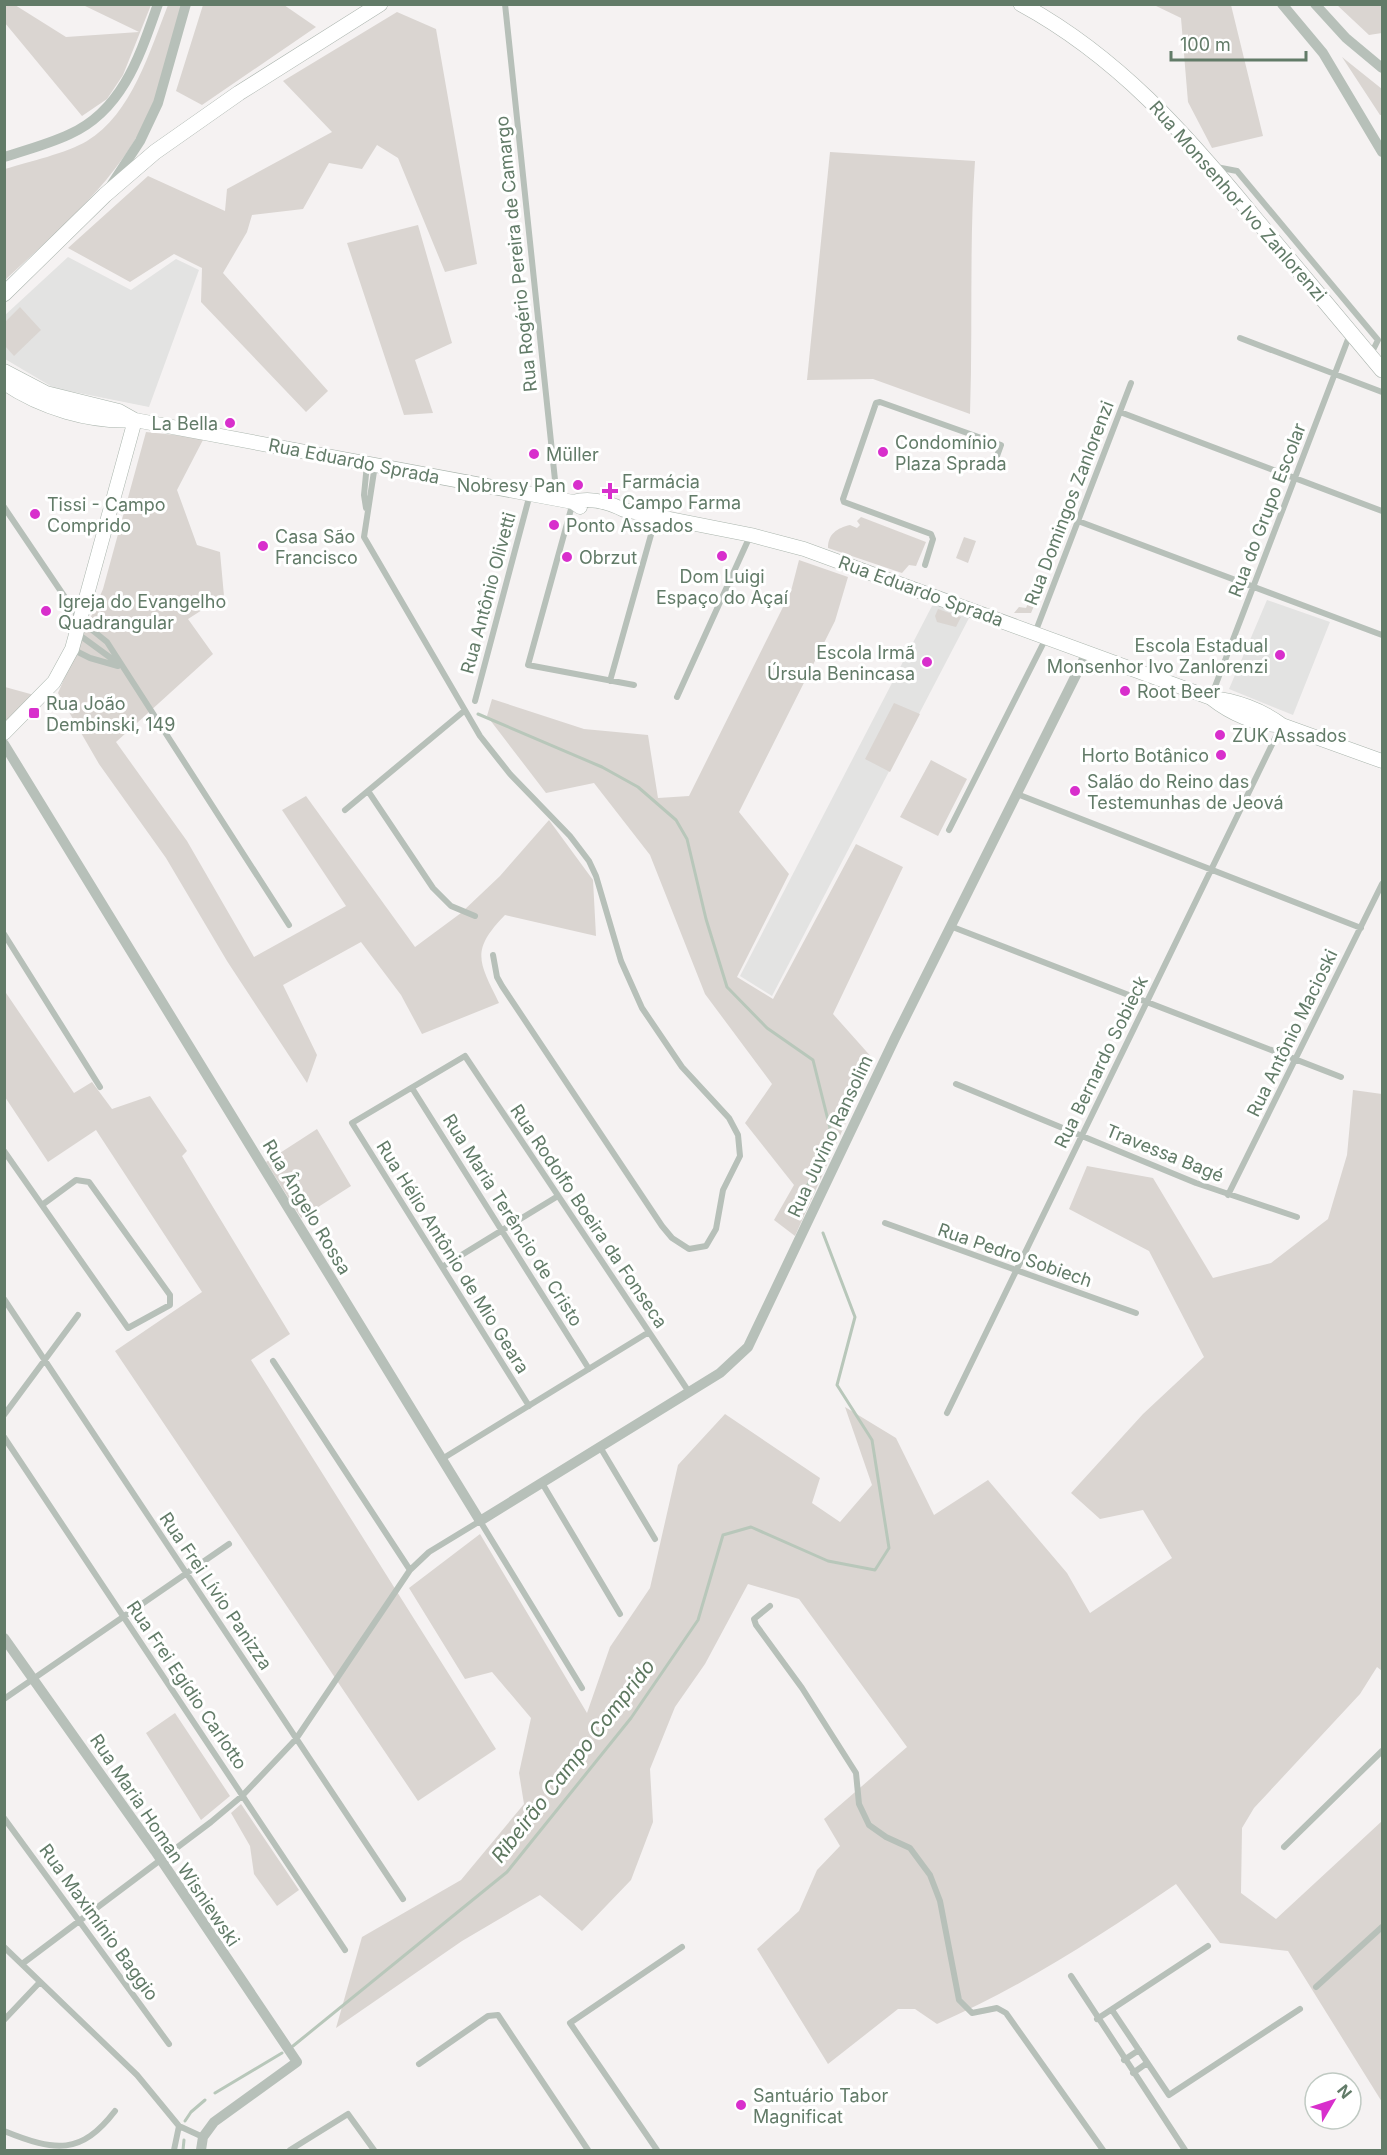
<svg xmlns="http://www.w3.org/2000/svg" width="1387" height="2155" font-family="Inter,sans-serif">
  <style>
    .built { fill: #e3e3e2 }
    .green { fill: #dad5d1 }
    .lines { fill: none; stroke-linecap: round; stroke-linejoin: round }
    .stream { stroke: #b8c7ba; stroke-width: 3 }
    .secondary-casing { stroke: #aab5ad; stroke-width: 15 }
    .primary-casing { stroke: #abb4ae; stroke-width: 16 }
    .minor { stroke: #b7c0b9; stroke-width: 6 }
    .tertiary { stroke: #b7c0b9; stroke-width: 10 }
    .secondary { stroke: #fff; stroke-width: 14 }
    .primary { stroke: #fff; stroke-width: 15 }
    .poi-dot { fill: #d82fcc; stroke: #fff; stroke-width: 2 }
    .labels { text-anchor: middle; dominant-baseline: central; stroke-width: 6; stroke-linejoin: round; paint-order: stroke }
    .street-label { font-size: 18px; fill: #627b68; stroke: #fff }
    .poi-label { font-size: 18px; fill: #627b68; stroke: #fff; text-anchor: start }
    .water-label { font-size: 20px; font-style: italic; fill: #5d775f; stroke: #fff }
  </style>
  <rect width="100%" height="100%" fill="#f5f2f2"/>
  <path class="built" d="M68,257L131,290L176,259L199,270L149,407L54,388L5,359L4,316Z
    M1267,600L1330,622L1293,715L1229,689Z
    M933,604L969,618L772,996L740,976Z"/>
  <path class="green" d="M4,5H15L66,37L139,32L83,5H151L123,75L107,99L82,116L5,23Z
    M168,5H182C174,32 168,62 159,89C132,169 65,224 5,280V169C28,162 67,153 87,141C132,114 150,50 168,5Z
    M203,5H284L316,27L202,105L176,91Z
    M1154,5H1231L1263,136L1212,148L1188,102L1181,18Z
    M1337,5H1382V33L1369,35Z
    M397,12L436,29L477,264L445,272L398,158L377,145L362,169L329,163L303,209L252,215L247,232L223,273L328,391L306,412L201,302L202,268L174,254L130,282L68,248L148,176L225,211L227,189L332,132L283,81Z
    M1342,57L1382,89V115H1380Z
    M830,152L975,161C969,245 973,329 970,414L873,379L807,380Z
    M418,225L452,343L415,360L433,413L404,415L347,243Z
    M20,307L41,330L14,356L5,346V322Z
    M146,432L204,438L177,490L197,545L220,552L224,596L188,619L213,654L116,742L187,841L254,957L346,906L282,810L306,796L415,947L461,913L500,876L549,820L593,880L596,936L505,915C470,951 479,962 499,1003L422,1034L401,995L361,942L283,985L317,1055L307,1083L227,961L166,858L99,764L58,693L103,589Z
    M861,517L926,542L916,566L909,565L902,573L828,548C828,534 837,528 850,525L857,528L860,525L857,521Z
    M964,537L976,541L968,563L956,558Z
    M799,560L848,577L835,621L739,812L789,874L737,977L773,999L856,844L903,867L833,1014L874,1060L795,1236L774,1220L794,1185L745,1123L772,1084L705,994L650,855L594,783L546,793L487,716L492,699L584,729L648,735L658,798L689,796L791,591Z
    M1037,582L1042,587L1031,613H1014L1019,607L1026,608Z
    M938,609L961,617L956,627L937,622L935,616Z
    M5,687L34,695L5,727Z
    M894,703L920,714L890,772L865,759Z
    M931,760L967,779L938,836L900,817Z
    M4,990L74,1093L92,1082L112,1109L150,1096L187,1151L182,1156L290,1334L251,1360L496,1749L418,1801L115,1351L202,1292L96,1130L48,1162L5,1097Z
    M1353,1090L1382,1094V1671L1377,1667L1360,1694L1254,1808L1242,1828L1241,1893L1276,1919L1382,1821V2102L1288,1951L1220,1943L1176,1884C1100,1936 1022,1987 937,2024L915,2009H898L828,2064L757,1949L799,1911L817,1870L840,1846L824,1819L907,1747L799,1599L748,1584L705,1664L675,1707L650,1769L653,1822L631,1880L582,1931L540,1895L462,1941L336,2028L362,1937L461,1880L524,1804L519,1773L531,1718L492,1672L465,1679L409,1588L480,1534L587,1713L610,1647L650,1588L678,1465L725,1414L820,1478L812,1503L840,1522L872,1485L845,1407L896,1438L934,1515L988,1480L1067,1573L1090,1613L1172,1558L1143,1510L1100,1519L1071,1493L1143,1414L1204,1357L1149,1251L1069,1209L1087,1166L1153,1178L1213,1278L1271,1263L1328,1219L1347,1155Z
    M317,1129L351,1186L301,1218L266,1162Z
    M175,1713L230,1796L201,1820L146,1733Z
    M241,1804L299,1890L277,1906L254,1874L250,1846L231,1813Z"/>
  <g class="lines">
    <path class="stream" d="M478,714L602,767L638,787L676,820L687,839L706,919L727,987L767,1028L813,1060L830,1128L804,1195
      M293,2046L507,1872L631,1718L698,1620L723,1535L751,1527L828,1561L875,1570L889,1548L872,1440L837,1385L855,1317L823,1233
      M215,2093L282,2053
      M185,2121L191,2112L205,2100
      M183,2150L184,2140"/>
    <g class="secondary-casing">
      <path id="secondary" d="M4,371L46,393L119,411L135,420
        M4,383C41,408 90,423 135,420L530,494L573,502L580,507
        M573,502C590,497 608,502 624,510L751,535L804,549L1211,698C1235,700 1262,710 1282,725L1382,761
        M1211,698C1230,713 1257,726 1282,725
        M4,733L54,682L72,649L135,420"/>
    </g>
    <g class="primary-casing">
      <path id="primary" d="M1021,4C1117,56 1186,134 1254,217C1297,268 1339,319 1382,370
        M4,294L105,195L155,152L239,93L380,4"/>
    </g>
    <path class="minor" d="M505,4L557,499
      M1216,167L1237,171L1378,340L1371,354
      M1240,338L1382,392
      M1120,412L1382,511
      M375,465L364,537L480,736L510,774L570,836L589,861L596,876L621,961L642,1008L682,1067L729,1118L738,1135L740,1156L723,1190L716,1229L706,1246L689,1249L672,1238L662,1226L502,986L497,977L493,955
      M573,502L528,665L634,685
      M4,507L81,621L107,642L289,925
      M366,508L364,495L367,464
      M1078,521L1382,635
      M925,565L933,539L931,534L844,502L843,499L876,403L880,402L1001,445L993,467
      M1035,633L1131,383
      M78,634L119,664
      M72,649L90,658L118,666
      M610,681L656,517
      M677,697L750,536
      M1211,697L1350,334
      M475,701L530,494
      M368,791L433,888L451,906L475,916
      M1017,794L1361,928
      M345,810L464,711
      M949,830L1046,638
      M950,926L1341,1077
      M4,934L100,1087
      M956,1084L1196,1183L1297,1217
      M412,1088L589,1369
      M4,1151L128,1328L170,1305V1295L89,1182L76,1180L42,1205
      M1228,1195L1382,884
      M885,1223L1136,1313
      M442,1267L558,1196
      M4,1299L403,1899
      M273,1361L410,1570
      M529,1406L352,1123L465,1056L689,1392
      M947,1413L1281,726
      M4,1415L78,1315
      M4,1437L345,1950
      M600,1447L655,1539
      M442,1459L649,1332
      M542,1483L620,1614
      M770,1606L754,1619L756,1625L802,1688L856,1773L859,1804L869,1825L886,1837L910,1848L930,1875L940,1901L959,2000L972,2013L997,2008L1006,2013L1103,2150
      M4,1699L229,1544
      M4,1818L169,2044
      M1284,1847L1382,1751
      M4,1947L137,2075L179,2126L203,2137
      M22,1964L211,1822L242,1796L296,1739L410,1570L429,1552L480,1521L582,1688
      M1071,1976L1185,2150
      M1316,1987L1382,1927
      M1112,2010L1169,2095L1300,2009
      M1097,2019L1208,1946
      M4,2020L40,1982
      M1124,2060L1139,2050
      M419,2064L488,2016L498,2015L588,2150
      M1133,2073L1147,2063
      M4,2131C56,2152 81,2155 115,2111
      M174,2150L179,2126
      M290,2150L348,2114L374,2150
      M657,2150L570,2023L682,1947"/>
    <path class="tertiary" d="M1282,4L1323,53L1382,152
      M1315,4L1346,38L1382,68
      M4,157C26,150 49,144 70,134C123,110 140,55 158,4
      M112,184L140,141L158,103L186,4
      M4,744L480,1521L720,1373L748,1347L895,1038L1087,653
      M4,1638L155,1851L297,2062L214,2122L203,2137L201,2150"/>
    <use href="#secondary" class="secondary"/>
    <use href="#primary" class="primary"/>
  </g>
  <g class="poi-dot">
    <circle cx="230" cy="423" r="6"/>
    <circle cx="883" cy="452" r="6"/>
    <circle cx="534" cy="454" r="6"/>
    <circle cx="578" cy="485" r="6"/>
    <path d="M607 482h6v6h6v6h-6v6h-6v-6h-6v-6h6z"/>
    <circle cx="35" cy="514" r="6"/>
    <circle cx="554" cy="525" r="6"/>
    <circle cx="263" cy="546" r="6"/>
    <circle cx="722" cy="556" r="6"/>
    <circle cx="567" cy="557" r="6"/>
    <circle cx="46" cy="611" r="6"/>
    <circle cx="1280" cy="655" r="6"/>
    <circle cx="927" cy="662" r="6"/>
    <circle cx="1125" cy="691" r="6"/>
    <rect x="28" y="707" width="12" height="12" rx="3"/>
    <circle cx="1220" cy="735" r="6"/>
    <circle cx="1221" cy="755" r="6"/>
    <circle cx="1075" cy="791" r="6"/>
    <circle cx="741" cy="2105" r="6"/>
  </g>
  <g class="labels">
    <g class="street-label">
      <text transform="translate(1238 201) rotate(49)">Rua Monsenhor Ivo Zanlorenzi</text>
      <text transform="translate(516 254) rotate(-96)">Rua Rogério Pereira de Camargo</text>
      <text transform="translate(354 461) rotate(11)">Rua Eduardo Sprada</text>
      <text transform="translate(1069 503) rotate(-69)">Rua Domingos Zanlorenzi</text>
      <text transform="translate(1267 510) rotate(-69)">Rua do Grupo Escolar</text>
      <text transform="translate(921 591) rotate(20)">Rua Eduardo Sprada</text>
      <text transform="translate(488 593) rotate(-75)">Rua Antônio Olivetti</text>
      <text transform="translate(1292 1033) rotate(-64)">Rua Antônio Macioski</text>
      <text transform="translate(1101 1062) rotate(-64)">Rua Bernardo Sobieck</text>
      <text transform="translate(830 1136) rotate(-65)">Rua Juvino Ransolim</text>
      <text transform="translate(1165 1153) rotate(22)">Travessa Bagé</text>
      <text transform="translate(307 1207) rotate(59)">Rua Ângelo Rossa</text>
      <text transform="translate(589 1216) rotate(56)">Rua Rodolfo Boeira da Fonseca</text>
      <text transform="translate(513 1220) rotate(58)">Rua Maria Terêncio de Cristo</text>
      <text transform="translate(1015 1255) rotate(19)">Rua Pedro Sobiech</text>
      <text transform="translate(453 1257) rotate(58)">Rua Hélio Antônio de Mio Geara</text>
      <text transform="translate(216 1591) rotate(56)">Rua Frei Lívio Panizza</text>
      <text transform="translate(187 1685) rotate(56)">Rua Frei Egídio Carlotto</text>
      <text transform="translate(165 1840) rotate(56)">Rua Maria Homan Wisniewski</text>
      <text transform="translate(99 1922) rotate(54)">Rua Maximínio Baggio</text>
    </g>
    <g class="poi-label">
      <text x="218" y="423" text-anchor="end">La Bella</text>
      <text x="895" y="442">Condomínio<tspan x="895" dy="21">Plaza Sprada</tspan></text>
      <text x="546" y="454">Müller</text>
      <text x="622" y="481">Farmácia<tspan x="622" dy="21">Campo Farma</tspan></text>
      <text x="566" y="485" text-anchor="end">Nobresy Pan</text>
      <text x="47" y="504">Tissi - Campo<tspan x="47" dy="21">Comprido</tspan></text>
      <text x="566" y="525">Ponto Assados</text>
      <text x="275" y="536">Casa São<tspan x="275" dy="21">Francisco</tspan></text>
      <text x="579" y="557">Obrzut</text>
      <text x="722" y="576" text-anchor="middle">Dom Luigi<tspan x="722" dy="21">Espaço do Açaí</tspan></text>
      <text x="58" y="601">Igreja do Evangelho<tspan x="58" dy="21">Quadrangular</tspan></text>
      <text x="1268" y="645" text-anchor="end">Escola Estadual<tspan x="1268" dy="21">Monsenhor Ivo Zanlorenzi</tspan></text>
      <text x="915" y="652" text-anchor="end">Escola Irmã<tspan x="915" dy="21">Úrsula Benincasa</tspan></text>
      <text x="1137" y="691">Root Beer</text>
      <text x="46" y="703">Rua João<tspan x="46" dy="21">Dembinski, 149</tspan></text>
      <text x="1232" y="735">ZUK Assados</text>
      <text x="1209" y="755" text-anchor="end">Horto Botânico</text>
      <text x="1087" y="781">Salão do Reino das<tspan x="1087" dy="21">Testemunhas de Jeová</tspan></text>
      <text x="753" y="2095">Santuário Tabor<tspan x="753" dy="21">Magnificat</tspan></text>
    </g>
    <g class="water-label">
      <text transform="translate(573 1761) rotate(-52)">Ribeirão Campo Comprido</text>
    </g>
  </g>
  <rect width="1387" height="2155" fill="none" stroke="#627b68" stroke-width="12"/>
  <g transform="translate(1333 2101) rotate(51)"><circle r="28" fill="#ffffff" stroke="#c0cac3" stroke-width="1.5"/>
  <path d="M0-4.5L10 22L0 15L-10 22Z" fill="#d82fcc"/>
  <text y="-9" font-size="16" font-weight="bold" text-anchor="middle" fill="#627b68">N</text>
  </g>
  <path d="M1171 51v9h135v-9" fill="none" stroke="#627b68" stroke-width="3"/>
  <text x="1180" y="51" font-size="18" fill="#627b68" stroke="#ffffff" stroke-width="4.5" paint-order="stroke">100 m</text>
</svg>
